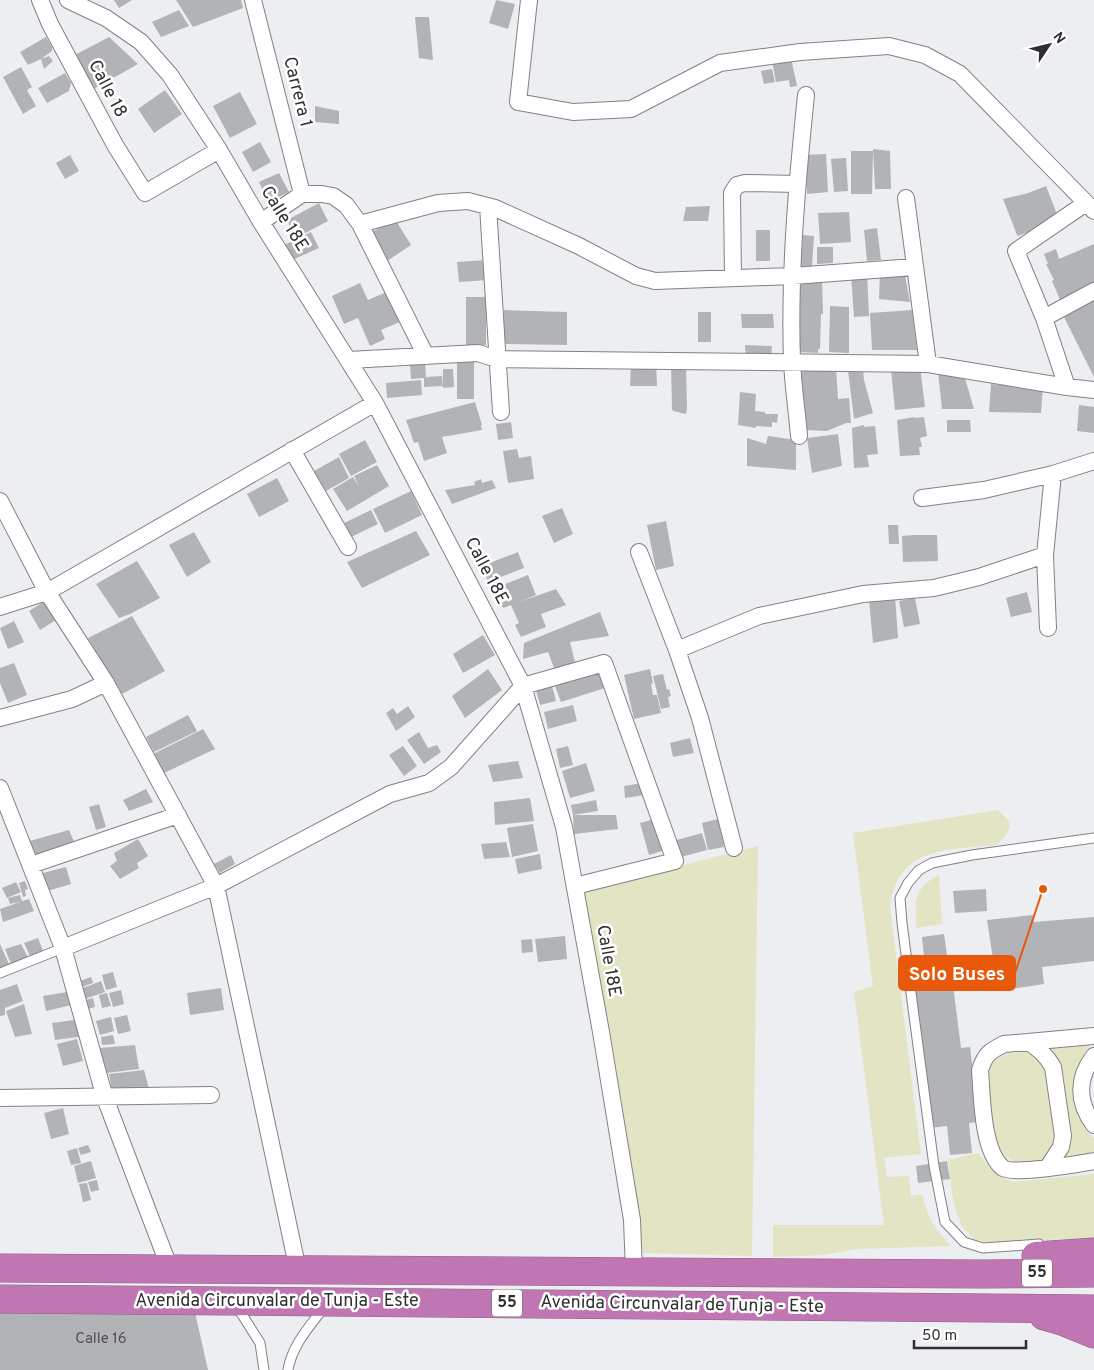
<svg xmlns="http://www.w3.org/2000/svg" width="1094" height="1370" font-family="Overpass,sans-serif">
  <style>
    .green { fill: #e2e4c3 }
    .building { fill: #b2b3b7 }
    .lines { fill: none; stroke-linecap: round; stroke-linejoin: round }
    .lane-casing { stroke: #818186; stroke-width: 11 }
    .street-casing { stroke: #818186; stroke-width: 18 }
    .highway-casing { stroke: #8d5d86; stroke-width: 29 }
    .lane { stroke: #fff; stroke-width: 9 }
    .street { stroke: #fff; stroke-width: 16 }
    .highway { stroke: #c076b3; stroke-width: 28 }
    .labels { text-anchor: middle; dominant-baseline: central; stroke-width: 5; stroke-linejoin: round; paint-order: stroke }
    .number-label { font-size: 15px; fill: #505052 }
    .shield { fill: #fff; stroke: #6d6d6f; stroke-width: 1 }
    .shield-label { font-size: 16px; font-weight: bold; fill: #2f2f31 }
    .street-label { font-size: 18px; fill: #2f2f31; stroke: #fff }
    .leader { fill: none; stroke: #e8590c; stroke-width: 2 }
    .callout-dot { fill: #e8590c; stroke: #fff; stroke-width: 2 }
    .callout { fill: #e8590c; stroke: #e8590c; stroke-width: 2 }
    .callout-label { font-size: 19px; text-anchor: middle; font-weight: bold; fill: #fff }
  </style>
  <rect width="100%" height="100%" fill="#edeef2"/>
  <path class="green" d="M998,810L1009,821L1010,828L1003,839L996,845C947,850 897,846 890,908L921,1154L884,1158L887,1177L909,1176L911,1196L922,1194C928,1218 934,1228 951,1246L858,1249L823,1255L773,1257V1225H884L854,992L873,986L853,833Z
    M758,846L752,1256L643,1253L581,891Z
    M939,874L942,924L916,928C916,899 912,891 939,874Z
    M1092,1043C1068,1070 1065,1114 1094,1138V1152L1060,1158L1046,1048Z
    M1031,1052L1049,1072L1056,1145L1043,1161L1018,1164L1001,1153L995,1143L988,1082V1070L994,1061L1007,1053Z
    M978,1153C989,1167 996,1177 1013,1182L1094,1174V1238L986,1242C981,1241 975,1240 972,1237C951,1220 952,1184 948,1160Z"/>
  <path class="building" d="M114,0H132L119,8Z
    M176,0H241L243,8L193,27Z
    M496,0L515,4L508,29L489,23Z
    M179,10L189,26L161,37L152,22Z
    M415,17H429L433,60L419,58Z
    M46,37L52,47V51L41,59L49,56L53,61L44,69L41,59L28,65L20,52Z
    M109,37L138,64L92,90L73,56Z
    M791,58L797,86L790,87L789,80L776,82L772,61Z
    M21,67L32,87L27,90L36,106L23,114L3,77Z
    M772,69L775,82L764,84L761,71Z
    M65,73L71,83L69,91L47,103L38,88Z
    M165,90L182,114L154,133L138,109Z
    M240,92L257,124L230,138L213,106Z
    M315,106L339,111V124L315,122Z
    M260,142L271,162L253,172L242,152Z
    M873,149L890,151L891,189H875Z
    M851,151H873L872,194H851Z
    M826,154L828,192L807,194L805,155Z
    M70,155L79,171L65,179L56,163Z
    M846,158L848,191L834,192L831,159Z
    M279,173L289,192L269,202L259,182Z
    M1046,186L1058,217L1039,228L1018,236L1017,235L1003,199L1028,193Z
    M319,203L328,221L296,238L287,220Z
    M710,206L708,221H683L686,207Z
    M849,212L851,242L820,244L818,213Z
    M395,219L411,245L387,261L372,232Z
    M877,228L881,260L867,261L864,230Z
    M756,230H770V261H756Z
    M311,232L319,248L292,260L284,245Z
    M803,235L814,236L812,267H801Z
    M1094,244V286L1061,302L1052,281L1054,280L1046,264H1048L1044,254L1056,249L1059,259Z
    M817,247H833V263L817,264Z
    M487,260L489,280L459,282L457,262Z
    M904,270L910,302L879,299L880,271Z
    M867,274L869,316L854,317L851,275Z
    M799,276L822,277L823,314H821L820,349H818V353L798,352Z
    M360,283L368,300L389,291L402,321L381,330L385,339L370,346L358,318L344,324L332,296Z
    M1094,295V377L1062,313Z
    M466,297H486V345H466Z
    M830,306L849,307V353L829,352Z
    M504,310L567,312V345L503,344Z
    M912,310L917,350H872L870,313Z
    M698,312H711V342H698Z
    M741,314H773L774,328H742Z
    M745,345L772,346L771,359L746,358Z
    M457,360H474V399H457Z
    M425,363L426,377L442,376L443,386L424,387V378L411,379L410,364Z
    M631,363L656,364L657,386H630Z
    M686,363L687,409L686,414L673,411L672,409L671,364Z
    M801,363L836,368L838,399L849,398L851,423H846L827,431L804,430Z
    M920,366L925,407L895,410L891,370Z
    M443,369H453L454,387L443,388Z
    M848,370H863L864,380L873,413L854,419Z
    M938,372L962,375L963,379L965,378L974,409H942Z
    M421,380L422,395L387,398L386,383Z
    M991,384L1043,388L1041,413L989,412Z
    M740,392L756,394L755,411L765,412V414H778L777,423L772,422V427L756,426V428L738,425Z
    M475,402L482,425H481L482,430L442,437L447,453L424,461L418,442L414,443L406,420Z
    M1079,405L1094,407V433L1077,431Z
    M915,417V418L924,417L927,436L920,438L922,447H919L920,455L900,456L897,420Z
    M947,420H970L971,432H947Z
    M511,422L513,438L498,440L496,424Z
    M864,425V427L875,426L878,454L867,455L869,467L854,468L852,428Z
    M838,434L842,466L812,473L807,438Z
    M768,436L796,440V470L747,466V438L766,444Z
    M365,440L377,462L351,476L339,454Z
    M517,449L519,458L531,456L534,479L508,483L503,451Z
    M339,457L349,478L326,491L314,471Z
    M377,465L389,486L347,511L333,489L353,477L359,486L354,476Z
    M277,478L289,501L259,517L247,494Z
    M481,479L482,483L492,480L496,488L452,504L445,490L475,485L474,482Z
    M411,491L422,515L385,533L373,509Z
    M562,508L573,534L554,543L542,516Z
    M371,510L378,524L349,538L342,524Z
    M666,521L674,566L656,570L647,525Z
    M888,525H898L899,544H889Z
    M416,531L430,555L362,588L347,562Z
    M194,532L211,562L187,577L169,545Z
    M914,535H937L938,561L903,562L902,536Z
    M518,552L524,568L488,582L482,566Z
    M137,561L160,598L130,614L119,618L96,584Z
    M528,575L536,595L519,602L556,589L566,605L541,614L546,627L521,637L515,625L519,623L511,605L503,608L495,588Z
    M1027,592L1032,612L1011,617L1006,598Z
    M895,596L898,638L873,643L869,600Z
    M915,598L920,624L904,627L899,601Z
    M45,601L56,620L40,630L29,611Z
    M600,612L609,636L570,642L575,662L556,673L548,652L523,659L524,643Z
    M132,616L165,671L122,694L88,638Z
    M14,621L24,642L8,649L0,628Z
    M483,635L495,655L463,673L453,654Z
    M14,663L27,695L8,703L0,683V668Z
    M488,669L502,690L465,718L452,696Z
    M650,669L653,683L651,684L653,695H657L661,713L634,719L624,675Z
    M599,671L605,688L561,702L555,686Z
    M663,674L667,690L669,689L671,696L668,697L670,707L661,709L653,676Z
    M551,682L556,701L540,705L535,686Z
    M573,705L577,721L548,729L544,712Z
    M408,706L415,717L396,731L386,713L393,708L397,714Z
    M188,715L197,731L154,752L146,737Z
    M203,729L215,749L164,773L153,754Z
    M419,732L428,748L437,745L441,752L424,764L407,740Z
    M690,738L694,753L673,757L670,743Z
    M403,746L417,766L404,776L389,755Z
    M568,746L573,765L560,768L556,749Z
    M518,761L523,778L493,782L488,765Z
    M586,763L595,791L570,798L562,771Z
    M642,783L644,795L625,798L624,786Z
    M146,789L153,802L129,811L123,800Z
    M530,798L534,821L495,825L494,802Z
    M596,800L598,811L573,815L571,805Z
    M99,804L106,827L96,830L89,807Z
    M573,815H616L618,829L574,834Z
    M654,819L662,851L649,855L640,823Z
    M718,819L724,847L708,850L702,823Z
    M533,824L538,851L512,857L507,828Z
    M69,830L75,844L31,856L26,842Z
    M702,833L707,850L677,858L673,841Z
    M138,839L148,856L137,863L139,868L120,879L110,866L117,861L114,853Z
    M506,842L510,857L484,859L481,844Z
    M540,854L542,869L518,874L515,859Z
    M231,855L235,864L220,873L214,864Z
    M66,867L71,884L44,892L39,874Z
    M25,881L28,889L25,890L26,896L23,897L19,883Z
    M16,882L21,892L7,898L2,888Z
    M986,889L987,911L955,913L953,891Z
    M20,895L22,901L29,899L34,911L3,922L0,909L20,902L10,904L8,898Z
    M1033,915L1034,922L1094,917V961L1042,967L1044,984L998,991L987,920Z
    M944,934L950,977H952L961,1048L970,1047L979,1122L969,1123L972,1153L950,1155L947,1126L929,1128L911,979L926,977L922,937Z
    M565,936L567,959L538,962L535,939Z
    M38,938L43,951L30,956L24,943Z
    M532,939L533,952L522,953L521,940Z
    M0,944L9,964L0,968Z
    M21,944L28,957L11,964L5,949Z
    M113,972L117,987L106,990L102,975Z
    M91,977L93,983L82,987L80,981Z
    M101,981L105,992L82,1000L78,990Z
    M17,984L23,1001L5,1008V1015L0,1016V990Z
    M221,988L224,1010L190,1015L187,993Z
    M121,990L124,1004L113,1007L109,993Z
    M73,991L76,1004L46,1011L43,996Z
    M107,993L111,1006L102,1008L99,995Z
    M93,998L95,1007L88,1009L86,1000Z
    M24,1004L32,1034L15,1037L6,1011Z
    M127,1015L131,1031L118,1034L114,1018Z
    M111,1017L114,1031L100,1035L96,1021Z
    M81,1019L86,1036L55,1040L52,1023Z
    M113,1035L115,1044L102,1045L101,1037Z
    M77,1039L83,1061L63,1066L57,1044Z
    M135,1045L139,1069L106,1073L99,1048Z
    M144,1070L149,1089L112,1090L109,1074Z
    M63,1108L69,1134L51,1139L44,1113Z
    M88,1145L91,1152L81,1155L78,1148Z
    M77,1148L79,1156H77H79L81,1163L71,1165L67,1151Z
    M91,1161L96,1178L78,1183L74,1166Z
    M947,1161L950,1179L918,1183L916,1166Z
    M97,1180L99,1190L91,1192L88,1182Z
    M87,1183L91,1200L83,1202L79,1184Z
    M0,1306L194,1308L208,1370H0Z"/>
  <g class="lines">
    <g class="lane-casing">
      <path id="lane" d="M0,973L63,948
        M1039,1244L983,1248L964,1242L945,1222L934,1166L914,1016L902,923L900,898L908,883L919,870L932,863L972,855L1094,838
        M236,1305L260,1343L264,1370
        M288,1370C292,1345 310,1326 325,1306"/>
    </g>
    <g class="street-casing">
      <path id="street" d="M40,0L50,24L115,145L145,193L219,150
        M68,0L106,18L141,42L170,75L219,150L261,222L375,403L523,686L564,827L601,1032L632,1220L634,1272
        M253,0L302,194
        M529,0L518,102L573,112L631,109L720,63L800,52L889,46L925,55L960,74L1094,211
        M906,198L928,364
        M488,206L501,412
        M261,222L302,194H322L333,196L346,205L360,224L426,356
        M360,224L438,203L468,201L495,208L579,246L636,276L655,281L793,276L914,267
        M733,278L732,193L737,185L745,183L797,184
        M1044,318L1094,291
        M349,360L478,353L497,359L928,364L1067,387L1094,390
        M1067,387L1044,318L1016,251L1086,203
        M799,436C797,411 793,386 792,361C789,272 797,183 806,95
        M292,450L348,547
        M922,498L984,490L1053,474L1094,461
        M0,501L47,592L106,683L216,886L298,1270
        M639,552L677,650L700,718L734,848
        M0,607L47,592L375,403
        M1048,628L1045,555L1053,474
        M677,650L759,616L863,594L934,588L979,577L1045,555
        M0,718L72,699L106,683
        M0,788L63,948L105,1098L170,1269
        M31,865L178,815
        M63,948L216,886L390,794L429,783L451,767L523,686L604,663L675,861L575,886
        M1094,1036L1004,1044C990,1051 985,1054 980,1070C982,1095 982,1152 1003,1168C1014,1175 1078,1164 1094,1161
        M1028,1042C1039,1049 1046,1055 1053,1067L1063,1136L1061,1147L1048,1167
        M1094,1056C1077,1078 1077,1102 1094,1125
        M0,1098L211,1095"/>
    </g>
    <g class="highway-casing">
      <path id="highway" d="M1036,1256L1094,1252
        M0,1268L981,1274L1094,1273
        M0,1299L1094,1309
        M1044,1316L1062,1321L1094,1334"/>
    </g>
    <use href="#lane" class="lane"/>
    <use href="#street" class="street"/>
    <use href="#highway" class="highway"/>
  </g>
  <g class="labels">
    <g class="number-label">
      <text x="101" y="1339">Calle 16</text>
    </g>
    <g class="shield">
      <rect x="1022" y="1259.5" width="30" height="27" rx="4"/>
      <rect x="492" y="1289.5" width="30" height="27" rx="4"/>
    </g>
    <g class="shield-label">
      <text x="1037" y="1273">55</text>
      <text x="507" y="1303">55</text>
    </g>
    <g class="street-label">
      <text transform="translate(107 89) rotate(62)">Calle 18</text>
      <text transform="translate(297 92) rotate(76)">Carrera 1</text>
      <text transform="translate(284 219) rotate(58)">Calle 18E</text>
      <text transform="translate(486 571) rotate(62)">Calle 18E</text>
      <text transform="translate(608 961) rotate(80)">Calle 18E</text>
      <text x="277" y="1301">Avenida Circunvalar de Tunja - Este</text>
      <text transform="translate(682 1305) rotate(1)">Avenida Circunvalar de Tunja - Este</text>
    </g>
  </g>
  <path class="leader" d="M1043 889L1015 973"/>
  <circle class="callout-dot" cx="1043" cy="889" r="5"/>
  <rect class="callout" x="899" y="956" width="116" height="34" rx="5"/>
  <g class="callout-label">
    <text x="957" y="980">Solo Buses</text>
  </g>
  <g transform="translate(1049 45) rotate(55)" stroke="#ffffff" stroke-width="4" paint-order="stroke">
  <path d="M0-4L9 19L0 12L-9 19Z" fill="#2f2f31"/>
  <text y="-8" font-size="14" font-weight="bold" text-anchor="middle" fill="#2f2f31">N</text>
  </g>
  <path d="M914 1340v8h112v-8" fill="none" stroke="#2f2f31" stroke-width="2.5"/>
  <text x="922" y="1340" font-size="15" fill="#2f2f31" stroke="#ffffff" stroke-width="4" paint-order="stroke">50 m</text>
</svg>
